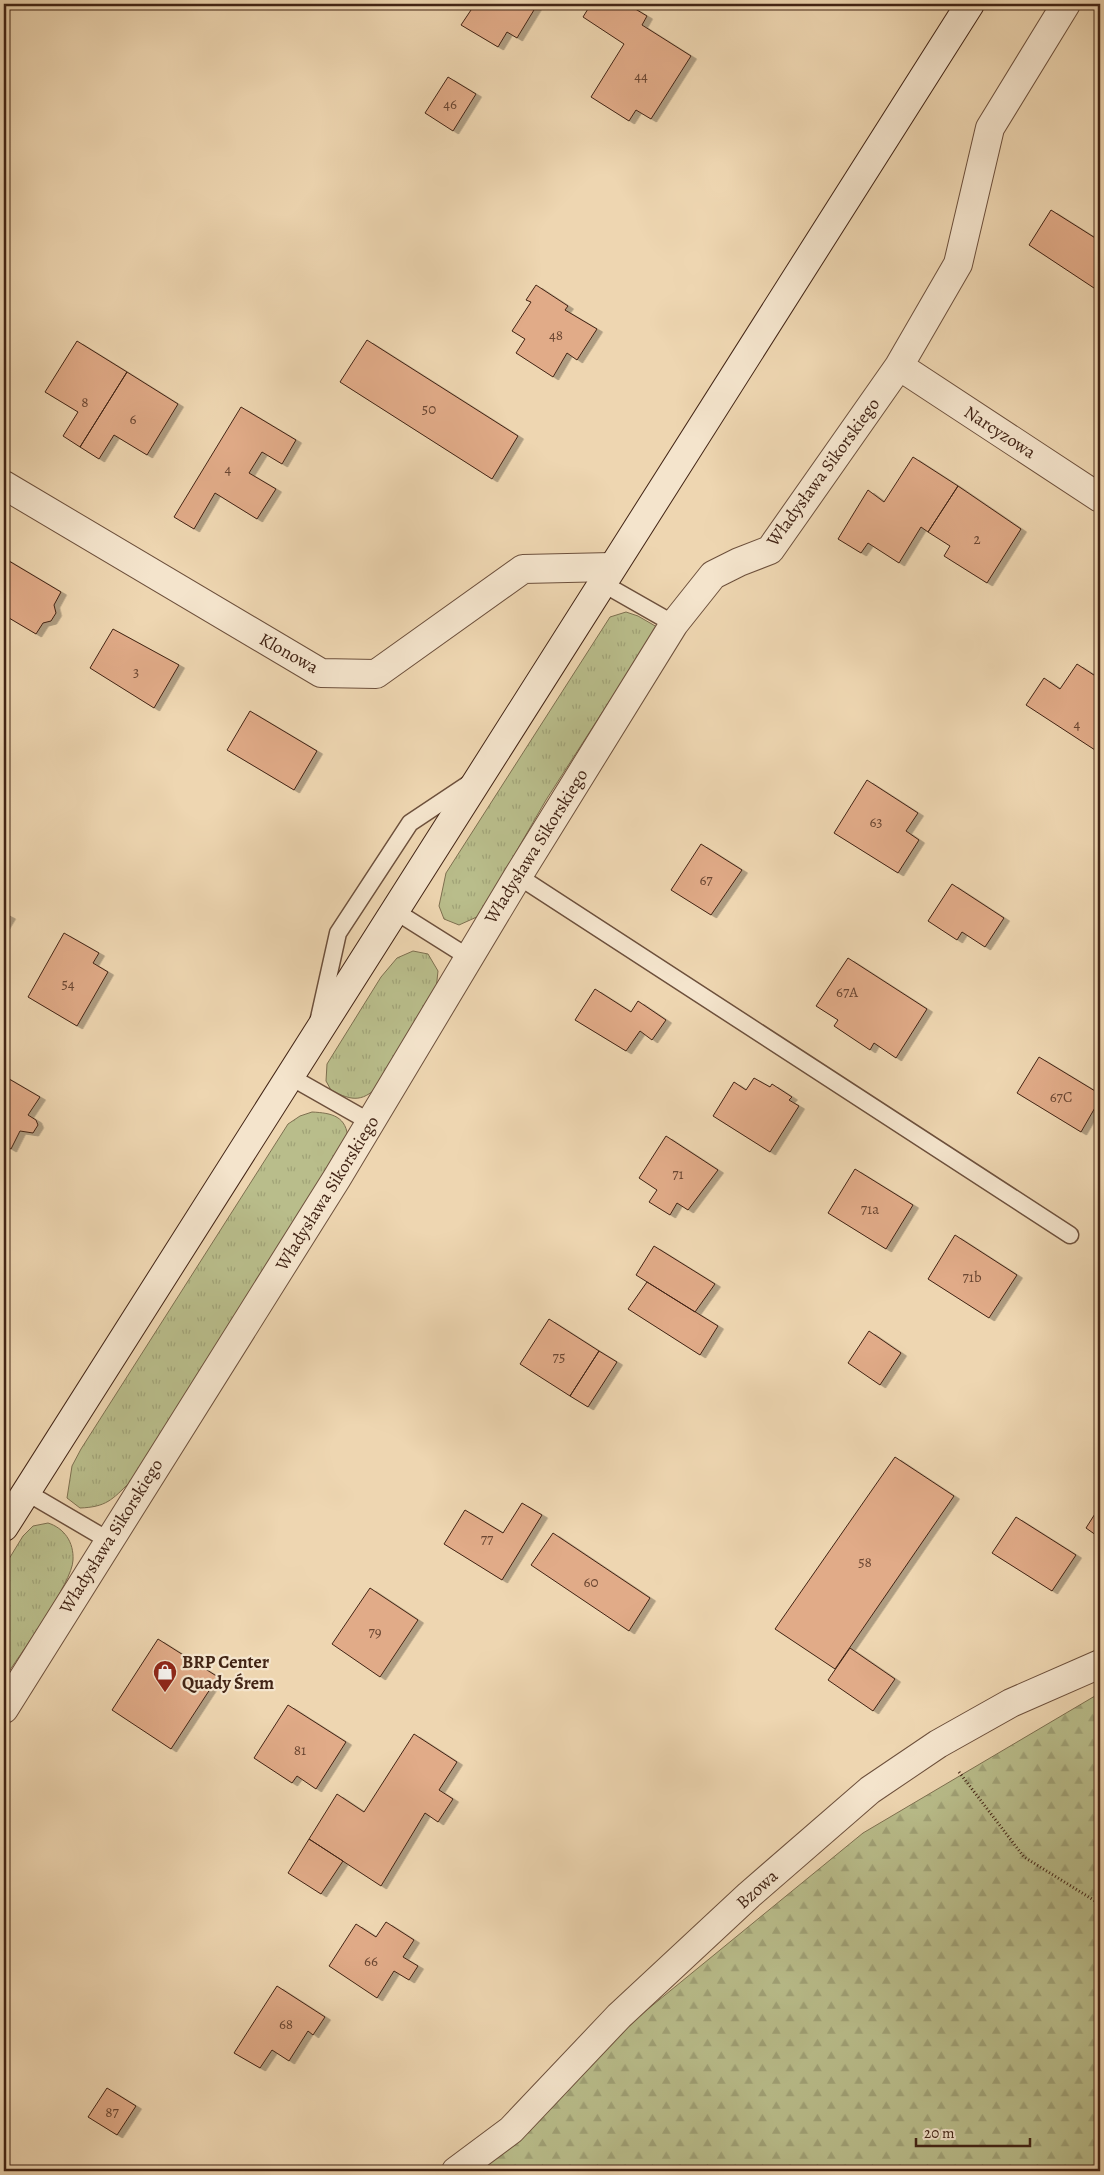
<svg xmlns="http://www.w3.org/2000/svg" width="1104" height="2175" font-family="Alegreya,serif">
  <style>
    .grass { fill: url(#grass-tufts); stroke: #7e7050 }
    .forest { fill: url(#forest-firs); stroke: #7e7050 }
    .building { fill: #e1ab88; stroke: #422415; filter: url(#shadow) }
    .lines { fill: none; stroke-linecap: round; stroke-linejoin: round }
    .service-casing { stroke: #6d503c; stroke-width: 19 }
    .minor-casing { stroke: #6d503c; stroke-width: 30 }
    .secondary-casing { stroke: #422415; stroke-width: 30 }
    .path { stroke: #422415; stroke-width: 3; stroke-dasharray: 1 2.5; stroke-linecap: butt }
    .service { stroke: #f4e4cc; stroke-width: 16 }
    .minor { stroke: #f4e4cc; stroke-width: 28 }
    .secondary { stroke: #f4e4cc; stroke-width: 28 }
    .labels { text-anchor: middle; dominant-baseline: central; stroke-width: 4.5; stroke-linejoin: round; paint-order: stroke }
    .number-label { font-size: 15px; fill: #6a4632 }
    .street-label { font-size: 18px; fill: #422415; stroke: #f4e4cc }
    .poi-label { font-size: 18px; font-weight: bold; fill: #422415; stroke: #f4e4cc; text-anchor: start }
  </style>
  <defs>
    <pattern id="grass-tufts" width="24" height="20" patternUnits="userSpaceOnUse" patternTransform="scale(1.25)"><rect width="24" height="20" fill="#b9bd8b"/><path d="M3 7l-1-3M5 7V3M7 7l1-3M15 17l-1-3M17 17v-4M19 17l1-3" fill="none" stroke="#a0a277"/></pattern>
    <pattern id="forest-firs" width="22" height="20" patternUnits="userSpaceOnUse" patternTransform="scale(1.25)"><rect width="22" height="20" fill="#b9bd8b"/><path d="M5 1l3.5 6h-7zM16 11l3.5 6h-7z" fill="#a0a277"/></pattern>
    <filter id="shadow"><feDropShadow dx="5.5" dy="3" stdDeviation="0" flood-color="#0004"/></filter>
  </defs>
  <rect width="100%" height="100%" fill="#eed6b1"/>
  <filter id="stains"><feTurbulence type="fractalNoise" baseFrequency=".004" numOctaves="4"/><feColorMatrix values="0 0 0 0 .2 0 0 0 0 .09 0 0 0 0 .02 0 0 0 .5 -.17"/></filter>
  <radialGradient id="worn" r=".72"><stop offset=".6" stop-color="#630" stop-opacity="0"/><stop offset="1" stop-color="#630" stop-opacity=".3"/></radialGradient>
  <path class="grass" d="M626,612L638,616L657,627L546,800L479,916L459,925L444,919L439,906L446,873L610,617Z
    M413,951L428,954L438,971L436,990L381,1083C364,1102 353,1102 331,1090L326,1081L327,1064L381,977L397,958Z
    M312,1112C332,1113 347,1116 348,1140L130,1482C112,1500 106,1507 80,1508L67,1498L72,1466L81,1449L288,1124L300,1116Z
    M48,1523C64,1528 74,1542 73,1560C73,1582 18,1657 4,1679V1567L23,1536L33,1526Z"/>
  <path class="forest" d="M1100,1693V2171H450L863,1833Z"/>
  <path class="building" d="M475,4H536L537,5L517,38L507,32L498,47L461,25Z
    M591,4H627L647,16L642,25L691,56L651,119L636,110L629,121L591,97L624,44L583,17Z
    M448,77L476,94L453,131L425,113Z
    M1051,210L1100,241V292L1029,245Z
    M536,285L568,306L565,310L597,329L577,360L567,353L553,377L516,353L525,339L512,331L531,302L526,300Z
    M367,340L518,436L492,479L340,382Z
    M77,341L127,372L80,447L63,436L78,412L45,392Z
    M127,372L178,404L147,455L114,435L99,459L80,447Z
    M241,407L296,440L282,464L262,452L249,473L276,489L257,519L215,493L194,529L174,517Z
    M913,457L958,486L928,532L921,527L899,563L868,543L861,553L838,539L868,490L884,502Z
    M958,486L1021,529L987,583L944,556L950,546L928,532Z
    M4,558L61,592L54,605L56,613L51,621L43,623L36,634L4,615Z
    M113,629L179,665L154,708L90,668Z
    M1077,664L1100,679V742L1095,750L1026,705L1044,678L1060,689Z
    M250,711L317,751L294,790L227,750Z
    M867,780L918,813L906,831L919,840L898,873L834,833Z
    M701,844L742,870L711,915L671,890Z
    M952,884L1004,918L985,947L962,932L957,940L928,921Z
    M4,913L10,916L4,926Z
    M64,933L99,953L93,963L108,972L77,1026L28,997Z
    M848,958L927,1009L896,1058L874,1043L870,1050L834,1026L838,1020L816,1006Z
    M595,989L631,1012L638,1001L666,1020L652,1040L640,1031L626,1051L575,1020Z
    M1039,1057L1100,1094V1099L1081,1132L1017,1093Z
    M4,1076L40,1097L28,1115L36,1120L38,1125L33,1133L20,1131L11,1149L4,1145Z
    M754,1078L770,1087L772,1084L792,1097L789,1100L799,1106L770,1152L713,1116L734,1082L746,1090Z
    M666,1136L718,1170L688,1210L677,1203L670,1215L649,1202L657,1190L639,1178Z
    M855,1169L913,1205L886,1249L828,1213Z
    M955,1235L1017,1275L989,1318L928,1279Z
    M654,1246L715,1284L695,1312L636,1275Z
    M647,1282L718,1326L700,1355L628,1309Z
    M549,1319L599,1351L570,1396L520,1364Z
    M869,1331L901,1353L880,1385L848,1363Z
    M599,1351L617,1362L588,1407L570,1396Z
    M895,1457L954,1496L835,1669L775,1629Z
    M522,1503L542,1515L502,1580L444,1544L465,1510L503,1533Z
    M1100,1506V1538L1086,1528Z
    M1016,1517L1076,1555L1052,1591L992,1553Z
    M553,1533L650,1598L629,1631L531,1565Z
    M370,1588L418,1620L380,1677L332,1644Z
    M158,1639L218,1677L171,1749L112,1710Z
    M850,1648L895,1679L873,1711L828,1680Z
    M288,1705L346,1742L316,1789L297,1776L292,1783L254,1758Z
    M414,1734L457,1762L439,1790L453,1799L438,1822L425,1813L381,1886L309,1839L337,1794L364,1812Z
    M309,1839L343,1861L321,1894L288,1873Z
    M386,1922L414,1940L403,1957L418,1966L409,1980L394,1971L377,1998L329,1966L356,1924L376,1937Z
    M277,1986L325,2017L313,2035L308,2031L289,2061L272,2050L260,2068L234,2053Z
    M107,2088L136,2106L117,2135L88,2117Z"/>
  <g class="lines">
    <g class="service-casing">
      <path id="service" d="M602,583L674,624
        M518,876L1070,1235
        M395,911L468,957
        M319,1018L338,933L410,823L470,783
        M289,1076L370,1122
        M26,1492L108,1540"/>
    </g>
    <g class="minor-casing">
      <path id="minor" d="M899,366L1100,498
        M4,485L321,673L376,674L523,569L612,567
        M4,1709L337,1178L518,876L674,624L713,575L739,562L770,550L899,366L958,264L990,128L1066,4
        M456,2171L511,2130L619,2016L749,1895L870,1790L938,1744L1011,1703L1100,1664"/>
    </g>
    <g class="secondary-casing">
      <path id="secondary" d="M4,1527L970,4"/>
    </g>
    <path class="path" d="M959,1772L1024,1857L1100,1904"/>
    <use href="#service" class="service"/>
    <use href="#minor" class="minor"/>
    <use href="#secondary" class="secondary"/>
  </g>
  <defs>
    <g id="shop-pin" transform="scale(1.25)"><path d="M0 17L-7.5 6A9.5 9.5 0 1 1 7.5 6Z" fill="#8f2418" stroke="#f4e4cc"/><path d="M-5-2.5h2.3a2.7 3.5 0 0 1 5.4 0H5L5.5 6h-11ZM-1.5-2.5h3a1.5 2.3 0 0 0-3 0Z" fill="#fff"/></g>
  </defs>
  <g fill-rule="evenodd">
    <use href="#shop-pin" x="165" y="1672"/>
  </g>
  <g class="labels">
    <g class="number-label">
      <text x="641" y="76">44</text>
      <text x="450" y="104">46</text>
      <text x="556" y="335">48</text>
      <text x="85" y="402">8</text>
      <text x="429" y="409">50</text>
      <text x="133" y="419">6</text>
      <text x="228" y="469">4</text>
      <text x="977" y="539">2</text>
      <text x="136" y="672">3</text>
      <text x="1077" y="724">4</text>
      <text x="876" y="822">63</text>
      <text x="706" y="880">67</text>
      <text x="68" y="984">54</text>
      <text x="847" y="992">67A</text>
      <text x="1061" y="1097">67C</text>
      <text x="678" y="1174">71</text>
      <text x="870" y="1209">71a</text>
      <text x="972" y="1277">71b</text>
      <text x="559" y="1357">75</text>
      <text x="487" y="1539">77</text>
      <text x="865" y="1562">58</text>
      <text x="591" y="1582">60</text>
      <text x="375" y="1632">79</text>
      <text x="300" y="1750">81</text>
      <text x="371" y="1961">66</text>
      <text x="286" y="2024">68</text>
      <text x="112" y="2112">87</text>
    </g>
    <g class="street-label">
      <text transform="translate(1000 432) rotate(33)">Narcyzowa</text>
      <text transform="translate(823 472) rotate(-54)">Władysława Sikorskiego</text>
      <text transform="translate(289 653) rotate(29)">Klonowa</text>
      <text transform="translate(536 846) rotate(-58)">Władysława Sikorskiego</text>
      <text transform="translate(327 1193) rotate(-58)">Władysława Sikorskiego</text>
      <text transform="translate(111 1536) rotate(-58)">Władysława Sikorskiego</text>
      <text transform="translate(757 1889) rotate(-42)">Bzowa</text>
    </g>
    <g class="poi-label">
      <text x="182" y="1662">BRP Center<tspan x="182" dy="21">Quady Śrem</tspan></text>
    </g>
  </g>
  <rect width="1104" height="2175" fill="none" stroke="#eed6b1" stroke-width="20"/>
  <rect x="5" y="5" width="1094" height="2165" fill="none" stroke="#422415" stroke-width="2.5"/>
  <rect x="10" y="10" width="1084" height="2155" fill="none" stroke="#422415"/>
  <path d="M916 2138v8h114v-8" fill="none" stroke="#422415" stroke-width="2.5"/>
  <text x="924" y="2138" font-size="15" fill="#422415" stroke="#f4e4cc" stroke-width="4" paint-order="stroke">20 m</text>
  <rect width="100%" height="100%" filter="url(#stains)"/>
  <rect width="100%" height="100%" fill="url(#worn)"/>
</svg>
